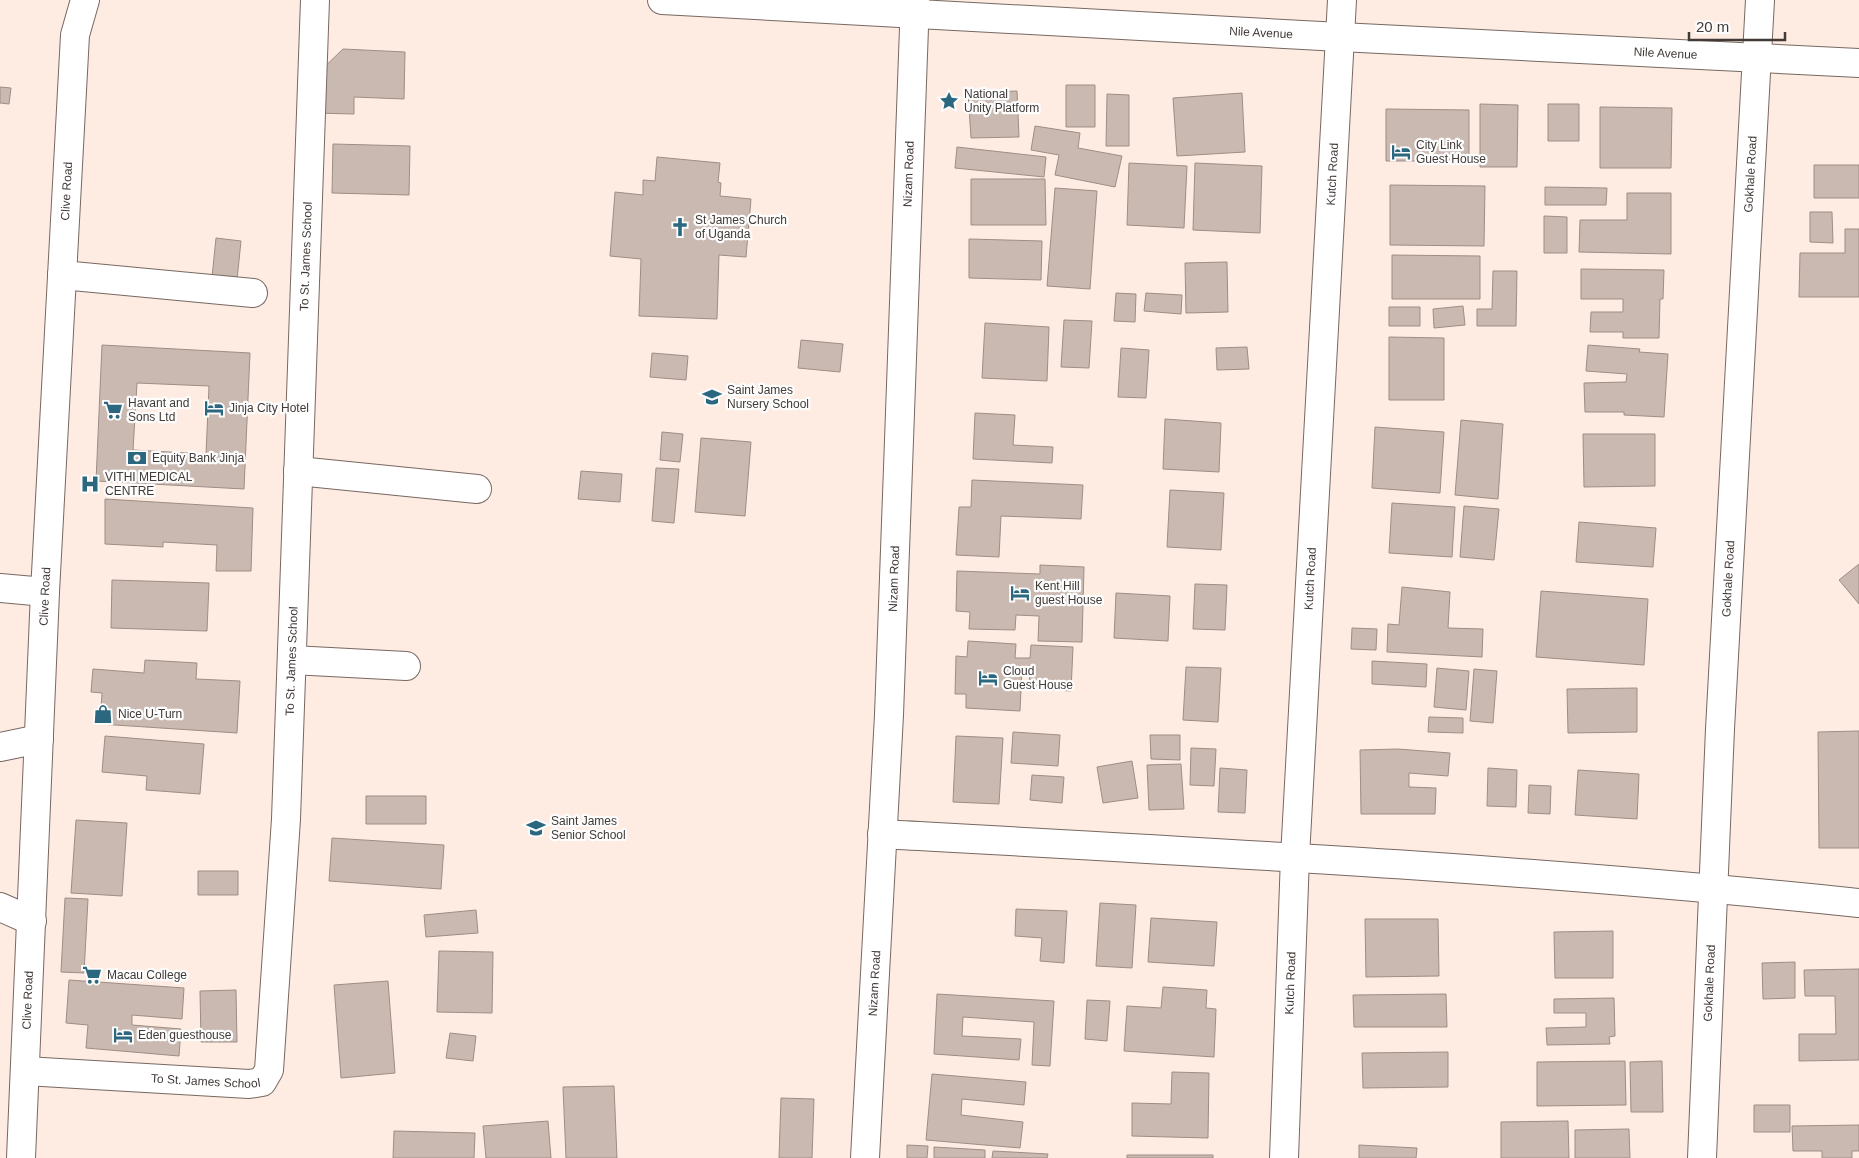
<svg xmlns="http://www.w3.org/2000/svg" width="1859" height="1158" font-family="Helvetica,sans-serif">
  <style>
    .building { fill: #cab9b1; stroke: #9d8d85; fill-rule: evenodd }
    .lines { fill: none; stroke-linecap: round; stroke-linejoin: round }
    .minor-casing { stroke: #776861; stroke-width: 30 }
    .minor { stroke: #fff; stroke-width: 28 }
    .labels { text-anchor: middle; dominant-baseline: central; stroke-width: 4.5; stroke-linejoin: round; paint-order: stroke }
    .street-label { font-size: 12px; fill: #413a37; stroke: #fdfdfd }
    .poi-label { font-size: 12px; fill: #413a37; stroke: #fdfdfd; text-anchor: start }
  </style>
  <rect width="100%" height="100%" fill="#feece3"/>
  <path class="building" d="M343,49L405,52L404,99L354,97V114L315,113L316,75Z
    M1066,85H1095V127H1066Z
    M0,87L11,88L9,104L0,103Z
    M1017,91L1019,137L971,138L968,93Z
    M1242,93L1245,152L1177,156L1173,98Z
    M1107,94L1129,95V146H1106Z
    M1480,104L1518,105L1517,167H1480Z
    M1548,104H1579V141H1548Z
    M1600,107L1672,108L1671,168H1600Z
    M1386,109L1469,110V161H1386Z
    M1035,126L1080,133L1078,148L1122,156L1115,187L1055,175L1059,155L1031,150Z
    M333,144L410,146L409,195L332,193Z
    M957,147L1046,157L1044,177L955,168Z
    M657,157L720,163L718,182L721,183L720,196L751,199L746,257L719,255L717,319L639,316L641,259L610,256L615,192L643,195V180L655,181Z
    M1129,163L1187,166L1184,228L1127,225Z
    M1195,163L1262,166L1260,233L1193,230Z
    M1814,165H1859V198H1814Z
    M971,179H1045L1046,225H971Z
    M1390,185L1485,186L1484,246L1390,245Z
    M1545,187L1607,188L1606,205H1545Z
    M1055,188L1097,191L1090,289L1047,286Z
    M1627,193H1671V254L1579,252L1580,220H1627Z
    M1810,212H1832L1833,243L1810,242Z
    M1544,216L1567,217V253H1544Z
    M1845,229H1859V297H1799L1800,253H1845Z
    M216,238L241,241L237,280L212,277Z
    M969,239L1042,241L1041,280L969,278Z
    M1392,255L1480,256V299H1392Z
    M1227,262L1228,312L1186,313L1185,263Z
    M1581,269L1664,270L1663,299H1660L1659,338H1623V332H1590L1591,312H1623V299H1581Z
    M1493,271H1517L1516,326H1477V309H1492Z
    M1116,293L1136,294L1135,322L1114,321Z
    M1146,293L1182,295L1181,314L1144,311Z
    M1463,306L1465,325L1434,328L1433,309Z
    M1389,307H1420V326H1389Z
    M1064,320L1092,321L1089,368L1061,367Z
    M985,323L1049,327L1047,381L982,378Z
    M1389,337L1444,338V400H1389Z
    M801,340L843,344L840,372L798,368Z
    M102,345L250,353L244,489L96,481ZM137,383L209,386L206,454L133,450Z
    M1588,345L1640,349L1639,352L1668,354L1664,417L1624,415V412H1585L1584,383L1626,382L1627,374L1586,371Z
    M1247,347L1249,369L1217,370L1216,348Z
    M1121,348L1149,350L1146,398L1118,397Z
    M652,353L688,356L686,380L650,377Z
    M975,413L1015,415L1013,445L1053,447L1052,463L973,459Z
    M1165,419L1221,423L1219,472L1163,469Z
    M1461,420L1503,424L1498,499L1455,495Z
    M1375,427L1444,432L1440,493L1372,488Z
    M662,432L683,434L680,462L660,460Z
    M1583,434H1655V486L1584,487Z
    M701,438L751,442L745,516L695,512Z
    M656,468L679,469L674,523L652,521Z
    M581,471L622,474L620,502L578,499Z
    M972,480L1083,485L1081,519L1001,516L999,557L956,555L959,507H971Z
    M1170,490L1224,493L1221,550L1167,547Z
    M105,499L253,508L251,571H216L217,545L163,542V547L105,544Z
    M1392,503L1455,507L1452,557L1389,553Z
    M1464,506L1499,509L1494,560L1460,557Z
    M1579,522L1656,528L1653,567L1576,562Z
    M1859,564V604L1839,580Z
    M1040,565L1084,567L1082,642L1038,641L1039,616L1016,615L1015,630L969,629L970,612L956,611L957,571L1040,574Z
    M112,580L209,583L207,631L111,628Z
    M1195,584L1227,585L1225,630L1193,629Z
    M1402,587L1450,592L1448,628L1483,629L1482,657L1387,652L1388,624L1399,625Z
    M1541,591L1648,599L1644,665L1536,657Z
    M1116,593L1170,596L1168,641L1114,638Z
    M1352,628L1377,629L1376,650L1351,649Z
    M968,641L1016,644L1015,658H1030L1031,645L1073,647L1071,691L1029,688L1030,668H1022L1020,711L966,708V694H955L956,656L967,657Z
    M145,660L197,663L196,679L240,681L237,733L100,724L102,693L91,692L93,669L144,673Z
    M1372,661L1427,664L1426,687L1372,684Z
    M1186,667L1221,668L1218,722L1183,720Z
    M1437,668L1469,671L1466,710L1434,707Z
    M1474,669L1497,671L1493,723L1470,721Z
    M1637,688V732L1568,733L1567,689Z
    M1429,717L1463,718V733L1428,732Z
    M1859,731V848H1819L1818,732Z
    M1013,732L1060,735L1058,766L1011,763Z
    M1150,735H1180V760L1151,759Z
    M105,736L204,744L200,794L146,790L147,776L102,772Z
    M956,736L1003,738L999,804L953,802Z
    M1191,748L1216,749L1214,786L1190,785Z
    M1398,749L1450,753L1448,776L1409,773V787L1436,788L1435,814H1361L1360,750Z
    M1132,761L1138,798L1103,803L1097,767Z
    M1181,764L1184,809L1149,810L1147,765Z
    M1220,768L1247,770L1245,813L1218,812Z
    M1488,768L1517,770L1516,807L1487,806Z
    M1578,770L1639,774L1637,819L1575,815Z
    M1032,775L1064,777L1062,803L1030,800Z
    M1529,785L1551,786L1550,814L1528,813Z
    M366,796H426V824H366Z
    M76,820L127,823L122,896L71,893Z
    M332,838L444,845L441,889L329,881Z
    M198,871H238V895H198Z
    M65,898L88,899L84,973L61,972Z
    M1100,903L1136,905L1132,968L1096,966Z
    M1016,909L1067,911L1064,963L1040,961L1042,938L1015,936Z
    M476,910L478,933L426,937L424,915Z
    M1151,918L1217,922L1214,966L1148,962Z
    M1365,919H1438L1439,976L1366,977Z
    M1613,931V978H1555L1554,932Z
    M439,951L493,952L492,1013L437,1012Z
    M1795,962V998L1763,999L1762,963Z
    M1859,969V1060L1799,1061V1034H1836L1835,996H1805L1804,970Z
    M69,980L184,988L182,1019L132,1015V1025L181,1029L179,1056L86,1048L88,1025L66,1023Z
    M388,981L395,1073L341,1078L334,985Z
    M1163,987L1207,990L1206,1008L1216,1009L1214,1057L1124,1051L1127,1006L1161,1008Z
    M236,990L237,1042H201L200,991Z
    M937,994L1054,1001L1050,1066L1032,1065L1034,1022L963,1017L962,1036L1021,1039L1019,1060L934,1054Z
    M1446,994L1447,1027H1354L1353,995Z
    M1614,998L1615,1036L1609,1037L1610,1044L1547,1045L1546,1028L1586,1027V1013H1554V999Z
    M1087,1000L1110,1001L1107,1041L1085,1039Z
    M450,1033L476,1036L473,1061L446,1058Z
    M1448,1052V1087L1363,1088L1362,1053Z
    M1625,1061L1626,1105L1537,1106V1062Z
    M1662,1061L1663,1112H1631L1630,1062Z
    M1172,1072L1209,1073L1208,1138L1132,1136V1103L1171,1104Z
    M932,1074L1026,1082L1024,1105L962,1099L961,1115L1023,1122L1020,1148L926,1140Z
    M614,1086L617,1158H566L563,1087Z
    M781,1098L814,1099L812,1158H779Z
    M1754,1105H1790V1132H1754Z
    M548,1121L551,1158H486L483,1126Z
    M1568,1121L1569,1158H1501V1122Z
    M1859,1125V1151H1852V1158H1822V1151H1793L1792,1126Z
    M1629,1129L1630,1158H1575V1130Z
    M394,1131L475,1133L474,1158H393Z
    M907,1145L928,1146L927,1158H907Z
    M1359,1145L1417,1148L1416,1158H1359Z
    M934,1147L985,1150V1158H934Z
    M993,1151L1048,1154L1047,1158H992Z
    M1127,1155H1213V1158H1127Z"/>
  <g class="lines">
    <g class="minor-casing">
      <g id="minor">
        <path id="s1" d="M662,0L1340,37L1859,63"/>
        <path d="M62,275L253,293"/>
        <path d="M298,471L477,489"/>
        <path d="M0,588L45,592"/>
        <path d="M292,660L406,666"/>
        <path d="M0,747L39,739"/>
        <path d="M882,834C1208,852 1534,869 1859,903"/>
        <path d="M0,907L32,921"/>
        <path id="s2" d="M25,1071L249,1084L262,1082L269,1070L286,819L315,0"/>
        <path id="s3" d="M21,1158L45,592L75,35L85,0"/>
        <path id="s4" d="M865,1158L889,715L915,0"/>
        <path id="s5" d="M1284,1158L1295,857L1342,0"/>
        <path id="s6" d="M1702,1158L1720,729L1760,0"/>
      </g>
    </g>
    <use href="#minor" class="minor"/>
  </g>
  <defs>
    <g id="sight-bare" transform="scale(1.5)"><path d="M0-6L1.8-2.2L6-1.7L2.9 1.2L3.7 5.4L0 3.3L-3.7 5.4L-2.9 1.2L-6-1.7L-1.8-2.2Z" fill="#2b677f" stroke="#fdfdfd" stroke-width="2.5" paint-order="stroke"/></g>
    <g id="hotel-bare" transform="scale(1.5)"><path d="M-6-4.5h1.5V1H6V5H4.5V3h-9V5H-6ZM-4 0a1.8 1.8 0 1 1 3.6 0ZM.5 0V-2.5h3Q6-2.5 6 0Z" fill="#2b677f" stroke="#fdfdfd" stroke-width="2.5" paint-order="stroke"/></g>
    <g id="church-bare" transform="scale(1.5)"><path d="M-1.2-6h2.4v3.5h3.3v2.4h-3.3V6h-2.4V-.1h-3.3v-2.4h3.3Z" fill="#2b677f" stroke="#fdfdfd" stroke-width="2.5" paint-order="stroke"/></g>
    <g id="school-bare" transform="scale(1.5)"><path d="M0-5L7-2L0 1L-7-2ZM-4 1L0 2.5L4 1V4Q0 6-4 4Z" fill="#2b677f" stroke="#fdfdfd" stroke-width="2.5" paint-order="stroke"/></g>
    <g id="supermarket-bare" transform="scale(1.5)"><path d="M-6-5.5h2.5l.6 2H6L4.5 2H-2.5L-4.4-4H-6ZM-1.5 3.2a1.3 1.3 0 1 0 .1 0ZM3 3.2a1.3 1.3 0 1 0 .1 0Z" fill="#2b677f" stroke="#fdfdfd" stroke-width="2.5" paint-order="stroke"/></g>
    <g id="bank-bare" transform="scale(1.5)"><path d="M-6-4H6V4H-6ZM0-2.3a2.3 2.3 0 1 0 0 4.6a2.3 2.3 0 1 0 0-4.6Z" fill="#2b677f" stroke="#fdfdfd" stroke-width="2.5" paint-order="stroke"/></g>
    <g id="hospital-bare" transform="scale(1.5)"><path d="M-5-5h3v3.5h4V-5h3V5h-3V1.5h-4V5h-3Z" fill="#2b677f" stroke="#fdfdfd" stroke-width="2.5" paint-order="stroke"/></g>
    <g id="shop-bare" transform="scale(1.5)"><path d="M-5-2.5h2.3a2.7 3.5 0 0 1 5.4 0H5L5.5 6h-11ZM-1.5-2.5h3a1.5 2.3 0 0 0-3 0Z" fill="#2b677f" stroke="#fdfdfd" stroke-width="2.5" paint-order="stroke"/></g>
  </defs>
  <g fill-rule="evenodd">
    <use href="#sight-bare" x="949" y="101"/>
    <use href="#hotel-bare" x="1401" y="152"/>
    <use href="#church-bare" x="680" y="227"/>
    <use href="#school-bare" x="712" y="397"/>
    <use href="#hotel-bare" x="214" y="408"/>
    <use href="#supermarket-bare" x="113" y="410"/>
    <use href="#bank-bare" x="137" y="458"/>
    <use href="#hospital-bare" x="90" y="484"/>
    <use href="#hotel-bare" x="1020" y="593"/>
    <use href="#hotel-bare" x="988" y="678"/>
    <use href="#shop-bare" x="103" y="714"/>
    <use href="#school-bare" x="536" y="828"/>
    <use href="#supermarket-bare" x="92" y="975"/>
    <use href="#hotel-bare" x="123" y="1035"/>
  </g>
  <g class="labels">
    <g class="street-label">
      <text stroke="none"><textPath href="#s1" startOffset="600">Nile Avenue</textPath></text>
      <text stroke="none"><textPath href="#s1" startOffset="1005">Nile Avenue</textPath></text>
      <text stroke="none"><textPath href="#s4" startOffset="985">Nizam Road</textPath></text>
      <text stroke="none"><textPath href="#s5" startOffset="985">Kutch Road</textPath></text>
      <text stroke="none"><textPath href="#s6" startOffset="985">Gokhale Road</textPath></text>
      <text stroke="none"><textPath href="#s3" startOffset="968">Clive Road</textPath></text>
      <text stroke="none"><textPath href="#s2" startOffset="1066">To St. James School</textPath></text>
      <text stroke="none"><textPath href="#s4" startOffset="580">Nizam Road</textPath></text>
      <text stroke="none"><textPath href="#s5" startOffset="580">Kutch Road</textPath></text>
      <text stroke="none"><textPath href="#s6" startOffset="580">Gokhale Road</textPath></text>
      <text stroke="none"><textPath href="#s3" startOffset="562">Clive Road</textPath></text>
      <text stroke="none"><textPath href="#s2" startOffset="661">To St. James School</textPath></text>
      <text stroke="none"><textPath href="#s5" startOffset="175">Kutch Road</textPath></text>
      <text stroke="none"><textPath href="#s6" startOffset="175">Gokhale Road</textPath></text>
      <text stroke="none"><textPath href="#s4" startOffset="175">Nizam Road</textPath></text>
      <text stroke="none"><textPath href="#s3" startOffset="158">Clive Road</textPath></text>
      <text stroke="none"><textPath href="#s2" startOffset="181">To St. James School</textPath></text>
    </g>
    <g class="poi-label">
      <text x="964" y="94">National<tspan x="964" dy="14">Unity Platform</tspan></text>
      <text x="1416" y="145">City Link<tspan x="1416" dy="14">Guest House</tspan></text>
      <text x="695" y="220">St James Church<tspan x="695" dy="14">of Uganda</tspan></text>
      <text x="727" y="390">Saint James<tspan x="727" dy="14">Nursery School</tspan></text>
      <text x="128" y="403">Havant and<tspan x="128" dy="14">Sons Ltd</tspan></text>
      <text x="229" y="408">Jinja City Hotel</text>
      <text x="152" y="458">Equity Bank Jinja</text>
      <text x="105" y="477">VITHI MEDICAL<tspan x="105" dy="14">CENTRE</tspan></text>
      <text x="1035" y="586">Kent Hill<tspan x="1035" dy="14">guest House</tspan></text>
      <text x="1003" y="671">Cloud<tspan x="1003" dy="14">Guest House</tspan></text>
      <text x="118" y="714">Nice U-Turn</text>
      <text x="551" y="821">Saint James<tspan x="551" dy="14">Senior School</tspan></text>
      <text x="107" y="975">Macau College</text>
      <text x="138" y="1035">Eden guesthouse</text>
    </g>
  </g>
  <path d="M1689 32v8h96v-8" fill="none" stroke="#413a37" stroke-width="2.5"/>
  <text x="1696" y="32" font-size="15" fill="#413a37" stroke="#fdfdfd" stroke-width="4" paint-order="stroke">20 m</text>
</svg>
